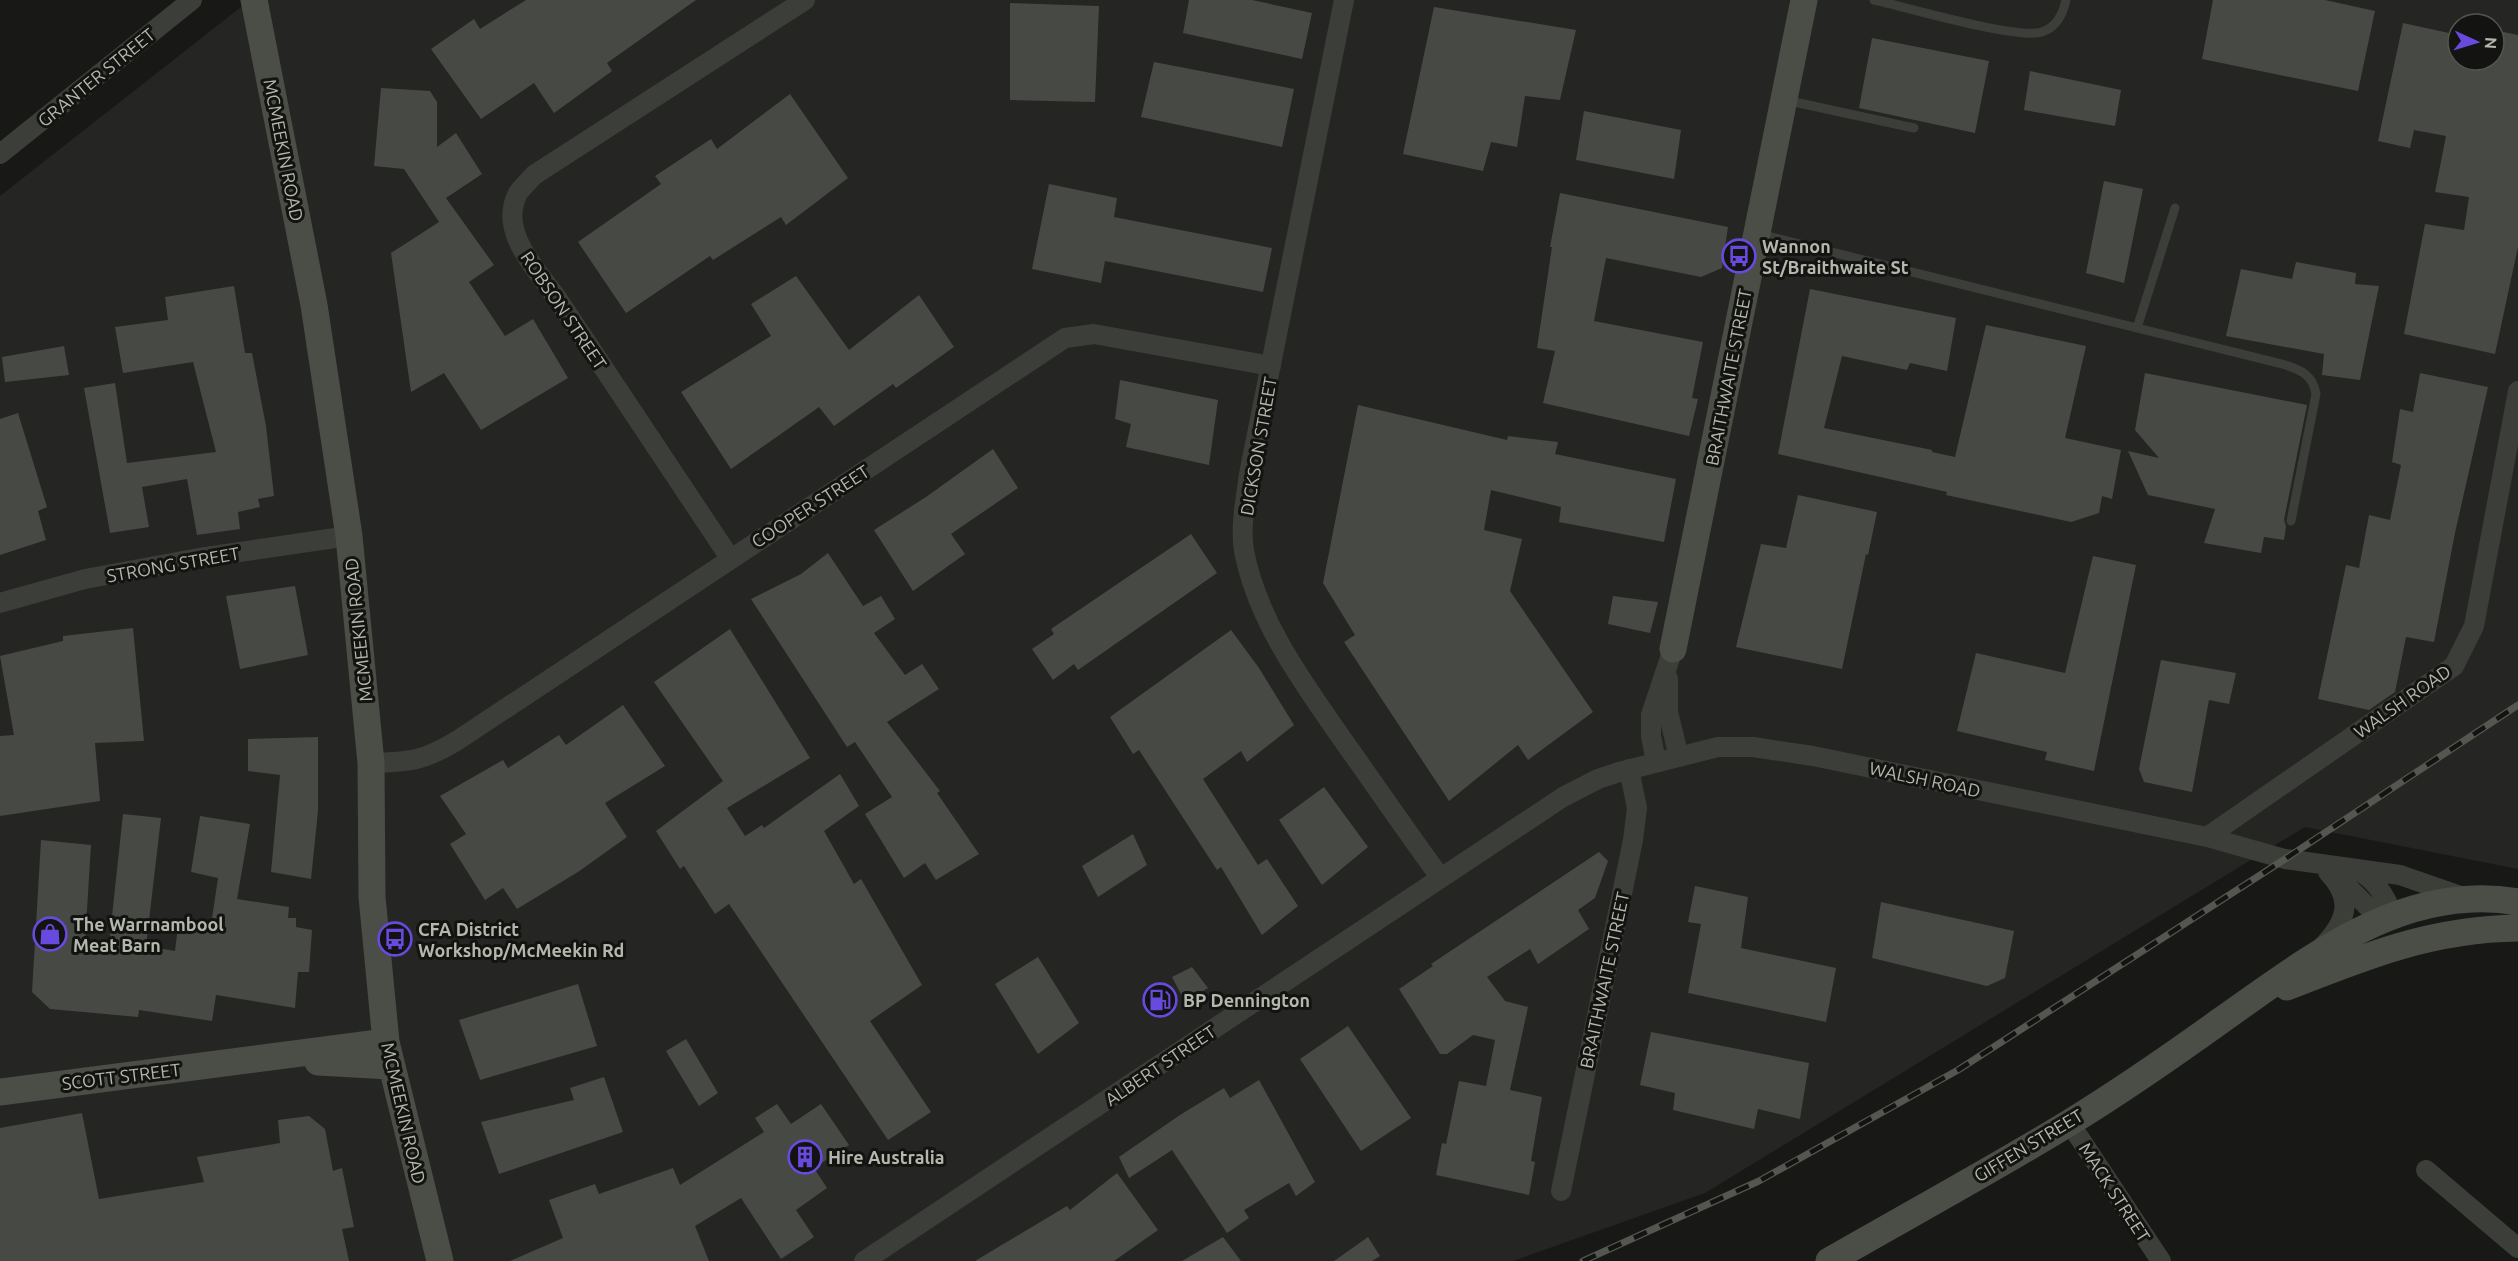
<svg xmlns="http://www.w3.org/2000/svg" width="2518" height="1261" font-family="Ubuntu,sans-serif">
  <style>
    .built { fill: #252623; fill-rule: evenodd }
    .building { fill: #474944 }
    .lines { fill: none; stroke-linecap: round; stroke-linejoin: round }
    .lane { stroke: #3c3e39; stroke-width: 9 }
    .street { stroke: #3c3e39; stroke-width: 20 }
    .secondary { stroke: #4b4d47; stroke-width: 27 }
    .rail-casing { stroke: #545650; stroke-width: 7 }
    .rail { stroke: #131412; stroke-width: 4.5; stroke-dasharray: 14; stroke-linecap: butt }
    .labels { text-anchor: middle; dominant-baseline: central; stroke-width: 6; stroke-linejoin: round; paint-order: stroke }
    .street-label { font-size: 18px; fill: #b4b7ab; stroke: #131412 }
    .poi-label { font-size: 18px; font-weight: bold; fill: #b4b7ab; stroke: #131412; text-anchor: start }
  </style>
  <rect width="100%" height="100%" fill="#181917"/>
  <path class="built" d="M250,0H2518V869L2305,827L1705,1193L1513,1261H0V196ZM2458,24H2494V60H2458Z"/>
  <path class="building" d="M526,0H696L607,63L612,71L554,113L534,83L481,119L431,49L474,19L480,29Z
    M1189,0H1252L1312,13L1302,59L1183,33Z
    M2213,0H2325L2375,11L2358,91L2202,59Z
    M1010,3L1099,6L1095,102L1010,100Z
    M1434,7L1576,30L1560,100L1525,96L1517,147L1491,142L1483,171L1403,154Z
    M2403,23L2458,35V60H2494V30L2518,35V247L2495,354L2404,334L2425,224L2464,230L2469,197L2435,192L2446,136L2414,130L2410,148L2378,141Z
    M1872,38L1989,61L1975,133L1859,108Z
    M1154,62L1294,89L1282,147L1141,117Z
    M2030,71L2121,90L2115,126L2024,110Z
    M381,88L430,91L437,102V147L456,133L482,174L446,198L494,265L469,282L505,336L533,319L568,378L481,430L444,373L411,392L391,253L439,222L404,169L374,166Z
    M790,94L848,178L786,225L781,217L713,260L710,256L626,313L578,242L661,184L655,176L711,139L717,149Z
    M1584,111L1681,130L1674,179L1576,160Z
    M2104,181L2143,189L2124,283L2086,273Z
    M1049,184L1117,198L1114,217L1272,248L1263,292L1105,261L1101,283L1032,269Z
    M1560,193L1728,227L1722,268L1701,277L1606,258L1594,321L1703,342L1692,398L1698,399L1689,436L1543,403L1555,351L1537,348L1552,247H1550Z
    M2296,262L2356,273L2355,284L2379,286L2360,380L2322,375L2324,354L2226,336L2241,269L2292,279Z
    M796,276L849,350L919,295L954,347L896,388L893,384L834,426L819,407L731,469L681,392L771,336L751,304Z
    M234,286L245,353H252L266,426L274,496L258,499L260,507L238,512L240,529L197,535L187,479L142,487L149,527L110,533L84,388L115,383L127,463L216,452L193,362L123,373L115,327L168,320L165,297Z
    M1810,289L1956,318L1947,371L1910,363L1907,370L1842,356L1824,428L1932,450V452L1955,457L1986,325L2086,346L2065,438L2121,450L2112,499L2102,496L2099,513L2071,522L1946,495L1947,492L1778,454Z
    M64,346L69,375L5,382L2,357Z
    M2145,373L2307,405L2284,520L2286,526L2284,540L2264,537L2261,553L2204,543L2215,509L2148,495L2128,451L2159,458L2135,430Z
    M2420,373L2488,387L2455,533L2434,642L2406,637L2395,692L2369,710L2318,699L2346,565L2359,568L2369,515L2390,520L2401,465L2392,462L2400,409L2413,412Z
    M1120,380L1218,400L1209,465L1126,447L1131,424L1115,419Z
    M1358,405L1507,440L1508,436L1558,442L1555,454L1676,479L1664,542L1559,522L1561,507L1491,490L1484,530L1522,539L1510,591L1593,712L1528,760L1518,745L1449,801L1344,642L1355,635L1323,583Z
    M18,413L47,507L38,511L46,540L0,555V419Z
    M993,449L1018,488L951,534L965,554L913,591L874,530L926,497Z
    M1798,495L1877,512L1868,555L1866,554L1842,669L1736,647L1761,544L1786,548Z
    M1191,534L1217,573L1078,670L1074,664L1053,680L1032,649L1054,634L1051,629Z
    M828,553L863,606L881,596L895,619L874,633L905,675L922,664L939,689L887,722L940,791L937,793L979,854L936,880L925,863L904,878L865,814L892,797L855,742L847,747L751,599L801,574Z
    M2093,556L2136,565L2094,771L2045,760L2047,752L1957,731L1976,653L2065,673Z
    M295,586L308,655L240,669L226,596Z
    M1613,596L1658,602L1650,633L1608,624Z
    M133,628L144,741L95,743L100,801L0,816V736L14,735L0,656L63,641V636Z
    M730,629L810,758L727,808L745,836L762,825L764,828L840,774L859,806L824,831L854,884L861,879L922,985L870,1021L931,1112L888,1140L729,904L715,914L684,866L680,869L656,831L723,781L654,682Z
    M1231,630L1259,668L1294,725L1247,762L1241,751L1203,779L1258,865L1267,859L1298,906L1262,935L1221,867L1217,870L1139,750L1133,754L1110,717Z
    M2161,660L2236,673L2229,704L2209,700L2192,792L2144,782L2139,769Z
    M623,705L665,766L605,803L627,837L578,872L517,909L503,888L485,900L450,844L466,834L440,796L503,760L508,768L559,735L566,745Z
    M318,737V811L311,879L271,872L280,775L248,771V739Z
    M1324,787L1368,847L1322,885L1279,820Z
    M123,814L161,818L146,946L175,951L179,918L211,925L218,878L191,872L200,816L250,824L237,899L289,907L288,918H296V927L312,930L309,972H298L295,1008L216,995L212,1021L139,1010L138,1017L50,1009L32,992L41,840L91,845L85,942L109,944Z
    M1133,834L1147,865L1098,897L1082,866Z
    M1599,852L1608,861L1595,898L1578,910L1589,929L1538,964L1530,949L1487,977L1505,1001L1528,1007L1510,1090L1542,1097L1531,1161L1535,1162L1529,1195L1436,1175L1442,1143L1446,1144L1459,1081L1486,1086L1495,1040L1473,1035L1447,1054H1440L1399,989L1433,966L1431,964Z
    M1695,886L1748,897L1741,948L1836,968L1826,1022L1688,993L1701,924L1688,922Z
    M1881,902L2014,931L2005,978L1987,986L1872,958Z
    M1038,957L1079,1023L1038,1054L995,984Z
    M1192,967L1208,988L1185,1002L1172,977Z
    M578,984L597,1046L480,1080L459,1020Z
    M1348,1026L1411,1118L1361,1151L1300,1059Z
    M1651,1032L1809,1063L1800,1119L1758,1109L1754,1129L1673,1110L1675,1093L1640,1085Z
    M686,1039L718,1093L699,1106L666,1051Z
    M604,1077L623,1132L499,1174L481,1122L574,1100L570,1088Z
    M1259,1080L1315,1182L1296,1196L1289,1183L1244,1210L1249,1218L1227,1233L1172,1150L1129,1178L1119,1157L1180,1115L1224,1088L1230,1098Z
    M777,1104L791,1124L821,1104L849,1145L814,1168L827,1188L796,1210L814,1237L781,1259L741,1198L695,1226L709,1261H510L563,1238L549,1200L595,1184L599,1194L673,1168L680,1185L764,1132L755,1118Z
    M82,1113L99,1199L204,1182L197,1157L280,1143L278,1120L309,1116L325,1129L333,1171L342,1168L354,1227L342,1229L349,1261H0V1128Z
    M1117,1173L1158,1230L1114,1261H975L1067,1206L1070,1210Z
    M1223,1237L1241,1261H1182Z
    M1368,1237L1380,1256L1372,1261H1334Z"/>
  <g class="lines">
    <path class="lane" d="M1874,0C1906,7 2018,40 2042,32C2057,27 2063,14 2066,0
      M1785,100L1914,128
      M1759,234L2282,364C2300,369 2313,375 2316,394L2291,521
      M2137,328L2175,208"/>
    <path class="street" d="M1344,0L1249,474C1246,498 1240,526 1244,551C1258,623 1304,684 1345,743C1377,788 1408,833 1440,877
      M0,154L192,0
      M730,558L557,298C536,269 498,231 518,193C522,187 529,181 534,175L805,0
      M0,603L85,579L199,558L349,536
      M1668,678V712L1679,757
      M1656,762L1651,736V715L1673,649
      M371,763C410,762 424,761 458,740L1065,338L1094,334L1271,366
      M2207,837L2454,666L2474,626L2518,391
      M2355,869C2374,878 2387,896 2392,916
      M2339,878L2381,920
      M2323,946C2347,921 2354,899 2328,872
      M2069,1122L2161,1261
      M2426,1170L2518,1248
      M1561,1191L1633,840L1637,808L1629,769
      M864,1261L1563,797L1598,779L1619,772L1718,747H1753L1813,756L2207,837L2285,859L2400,875L2463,897"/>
    <path class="secondary" d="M254,0L314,305L349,536L371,763L372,897L386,1042L440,1261
      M1673,649L1804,0
      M2287,987C2365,956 2432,929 2518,928
      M318,1062L390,1066
      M0,1092L386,1042
      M1829,1261C1909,1215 1990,1171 2069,1123C2121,1091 2173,1055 2223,1019C2310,958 2404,882 2518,902"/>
    <g class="rail-casing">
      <path id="rail" d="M1583,1261L1759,1181L1958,1070L2285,859L2518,705"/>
    </g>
    <use href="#rail" class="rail"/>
  </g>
  <defs>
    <g id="bus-ring" transform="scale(1.725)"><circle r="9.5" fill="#131412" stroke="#694ade" stroke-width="1.5"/><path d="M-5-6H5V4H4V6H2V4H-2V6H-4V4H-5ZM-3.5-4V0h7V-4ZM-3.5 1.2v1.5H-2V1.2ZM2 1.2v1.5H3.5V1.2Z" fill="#694ade"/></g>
    <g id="shop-ring" transform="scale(1.725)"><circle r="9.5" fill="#131412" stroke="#694ade" stroke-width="1.5"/><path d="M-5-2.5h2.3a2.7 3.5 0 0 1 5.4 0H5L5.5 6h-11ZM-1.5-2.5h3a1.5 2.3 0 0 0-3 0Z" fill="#694ade"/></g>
    <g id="fuel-ring" transform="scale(1.725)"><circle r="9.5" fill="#131412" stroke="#694ade" stroke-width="1.5"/><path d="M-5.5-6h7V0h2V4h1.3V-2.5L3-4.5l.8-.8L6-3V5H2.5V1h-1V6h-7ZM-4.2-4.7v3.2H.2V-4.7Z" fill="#694ade"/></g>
    <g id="building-ring" transform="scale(1.725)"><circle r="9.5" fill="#131412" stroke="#694ade" stroke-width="1.5"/><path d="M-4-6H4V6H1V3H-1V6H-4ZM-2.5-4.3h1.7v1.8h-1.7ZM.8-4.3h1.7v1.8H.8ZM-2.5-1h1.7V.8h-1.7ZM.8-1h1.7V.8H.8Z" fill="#694ade"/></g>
  </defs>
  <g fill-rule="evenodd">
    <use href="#bus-ring" x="1739" y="256"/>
    <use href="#shop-ring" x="50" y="934"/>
    <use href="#bus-ring" x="395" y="939"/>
    <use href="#fuel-ring" x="1160" y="1000"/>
    <use href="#building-ring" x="805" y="1157"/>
  </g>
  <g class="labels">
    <g class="street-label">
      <text transform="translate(96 77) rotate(-39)">GRANTER STREET</text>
      <text transform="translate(284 150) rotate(79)">MCMEEKIN ROAD</text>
      <text transform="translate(564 310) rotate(56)">ROBSON STREET</text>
      <text transform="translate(1728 377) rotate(-79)">BRAITHWAITE STREET</text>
      <text transform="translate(1258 446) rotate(-80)">DICKSON STREET</text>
      <text transform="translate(810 506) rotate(-33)">COOPER STREET</text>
      <text transform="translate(173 564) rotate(-10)">STRONG STREET</text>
      <text transform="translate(358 630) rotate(-96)">MCMEEKIN ROAD</text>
      <text transform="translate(2402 701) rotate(-35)">WALSH ROAD</text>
      <text transform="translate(1925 779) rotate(12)">WALSH ROAD</text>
      <text transform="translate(1604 980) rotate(-78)">BRAITHWAITE STREET</text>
      <text transform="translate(1160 1065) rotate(-34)">ALBERT STREET</text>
      <text transform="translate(121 1076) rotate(-7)">SCOTT STREET</text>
      <text transform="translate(404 1113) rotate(77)">MCMEEKIN ROAD</text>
      <text transform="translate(2028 1145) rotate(-31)">GIFFEN STREET</text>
      <text transform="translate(2115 1192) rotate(57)">MACK STREET</text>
    </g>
    <g class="poi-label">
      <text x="1762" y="246">Wannon<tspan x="1762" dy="21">St/Braithwaite St</tspan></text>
      <text x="73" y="924">The Warrnambool<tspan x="73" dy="21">Meat Barn</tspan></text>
      <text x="418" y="929">CFA District<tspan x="418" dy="21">Workshop/McMeekin Rd</tspan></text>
      <text x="1183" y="1000">BP Dennington</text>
      <text x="828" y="1157">Hire Australia</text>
    </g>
  </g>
  <g transform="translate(2476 42) rotate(94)"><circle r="28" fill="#131412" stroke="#53554f" stroke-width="1.5"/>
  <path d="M0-4.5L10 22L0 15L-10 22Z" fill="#694ade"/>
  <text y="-9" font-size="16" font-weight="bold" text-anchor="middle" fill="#b4b7ab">N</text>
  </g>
</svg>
